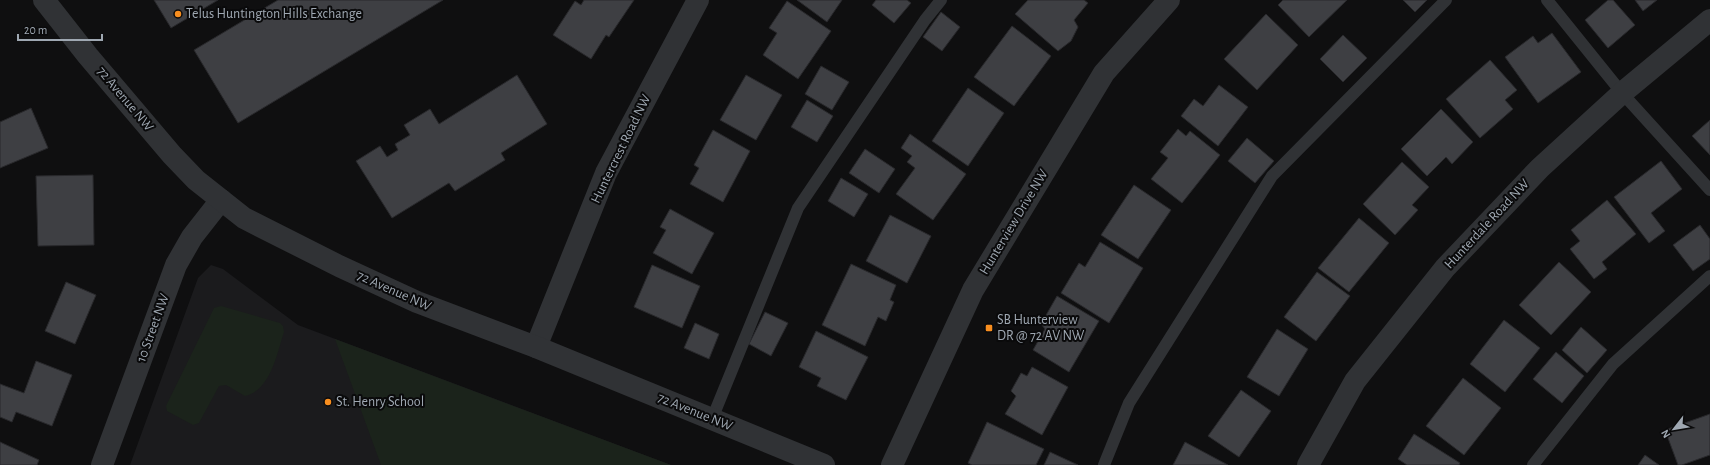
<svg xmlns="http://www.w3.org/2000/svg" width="1710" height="465" font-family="'Alegreya Sans',sans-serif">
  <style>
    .built { fill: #1b1b1d }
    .green { fill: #1b231b }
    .building { fill: #3e3f43; stroke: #29292c }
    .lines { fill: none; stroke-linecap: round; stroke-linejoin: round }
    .service { stroke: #303235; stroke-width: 12 }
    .minor { stroke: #303235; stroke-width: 22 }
    .tertiary { stroke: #303235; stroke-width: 22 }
    .poi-dot { fill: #f88e1f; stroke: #0a0a0b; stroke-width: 1.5 }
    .labels { text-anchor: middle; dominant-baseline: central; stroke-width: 4; stroke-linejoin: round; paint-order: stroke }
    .poi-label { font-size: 14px; fill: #9fa8b2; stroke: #0a0a0b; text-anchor: start }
    .street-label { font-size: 14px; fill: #9fa8b2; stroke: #0a0a0b }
  </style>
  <rect width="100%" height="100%" fill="#0f0f10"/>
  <path class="built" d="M211,265L223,269L298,325L671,465H130L198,278Z"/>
  <path class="green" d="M221,306L280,323L283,326L284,332C277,353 271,390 245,396L226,385L219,386L199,423L193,425L167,411L166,406L214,308Z
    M335,339L671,465H381Z"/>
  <path class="building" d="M154,0H218L171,28Z
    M278,0H443L238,123L194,50Z
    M584,0H634L609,37L606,35L591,59L553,35L575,1L581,5Z
    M797,0H842L827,22Z
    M876,0H907L911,3L894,23L872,5Z
    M1028,0H1084L1088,3L1074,20L1078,27L1071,41L1058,51L1015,14Z
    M1283,0H1347L1309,37L1278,5Z
    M1403,0H1427L1415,12Z
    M1608,0H1613L1635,25L1608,48L1585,20Z
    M1635,0H1657L1643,11Z
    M787,1L831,31L798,79L763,55L777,33L769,28Z
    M941,12L960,27L942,51L923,37Z
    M1266,14L1298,45L1257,90L1224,59Z
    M1012,26L1051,56L1014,106L974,77Z
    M1552,33L1581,72L1538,103L1505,57L1533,36L1538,43Z
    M1343,35L1367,58L1343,82L1320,59Z
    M1490,60L1517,90L1505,100L1513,109L1480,138L1446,99Z
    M821,66L849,82L832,110L805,94Z
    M517,75L547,124L501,153L505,160L455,191L449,183L392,218L356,161L380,146L387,157L398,150L395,144L410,135L404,125L430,109L439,124Z
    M746,75L782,95L756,140L720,120Z
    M1219,85L1248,107L1218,146L1181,116L1194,99L1203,106Z
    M968,88L1004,113L968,166L932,141Z
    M807,100L833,116L817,142L791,127Z
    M31,108L48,148L0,168V122Z
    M1441,109L1473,142L1452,164L1446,157L1427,176L1401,149Z
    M1710,120V155L1692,136Z
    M1178,129L1186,136L1190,131L1220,155L1182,203L1151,179L1168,158L1160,152Z
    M713,130L750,151L723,202L690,184L699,168L694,165Z
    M910,134L966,174L933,220L896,194L915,168L907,162L912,156L901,148Z
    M1247,138L1274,161L1255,183L1228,161Z
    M865,149L895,169L879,193L849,173Z
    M1661,161L1682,189L1651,213L1665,231L1649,243L1614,197Z
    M1402,162L1429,187L1412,205L1418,210L1395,235L1363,204Z
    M93,175L94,245L38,246L36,176Z
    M841,178L868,194L854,217L828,201Z
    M1134,185L1171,210L1138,259L1101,235Z
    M1607,200L1636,234L1602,262L1607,269L1594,279L1570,249L1580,241L1571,230Z
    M670,209L714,233L692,274L653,253L666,230L660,227Z
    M890,215L931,236L907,283L866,261Z
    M1359,218L1389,243L1349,292L1318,268Z
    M1700,225L1710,239V259L1693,271L1673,245Z
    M1100,242L1143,268L1109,323L1061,293L1079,263L1085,267Z
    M1559,262L1591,292L1551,335L1519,305Z
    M851,264L896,285L890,300L894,302L886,321L878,317L865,346L822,325Z
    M652,265L700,286L682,328L634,307Z
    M1317,272L1350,296L1316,341L1284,317Z
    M66,282L96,295L75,344L45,331Z
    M1057,296L1099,321L1069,372L1033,350L1045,329L1041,324Z
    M765,312L788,323L771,356L749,344Z
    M1504,320L1540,348L1505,392L1470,364Z
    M695,323L719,334L709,359L684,348Z
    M1581,327L1607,350L1587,373L1562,350Z
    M1277,329L1308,349L1279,396L1247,377Z
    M816,331L868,357L846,400L817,386L821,378L799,367Z
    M1556,352L1584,376L1562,403L1533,379Z
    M36,361L72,375L52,426L16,412L12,422L0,417V384L24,393Z
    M1032,367L1068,387L1042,435L1005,414L1016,396L1011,391L1021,373L1027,376Z
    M1463,378L1501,408L1464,455L1426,426Z
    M1241,390L1271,411L1239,457L1208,436Z
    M1710,414V455L1682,465H1678L1665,430Z
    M987,422L1044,449L1036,465H972L968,463Z
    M1414,434L1460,463L1459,465H1407L1398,459Z
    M0,442L39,460L37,465H0Z
    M1185,442L1228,465H1173Z
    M1050,452L1078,465H1044Z
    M1645,455L1659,465H1638Z"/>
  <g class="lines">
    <path class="service" d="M1547,0L1622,93L1710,190
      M712,419L798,208L925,20L941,0
      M1104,465L1129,403L1272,176L1446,0
      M1533,465L1613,364L1710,276"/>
    <path class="minor" d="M536,347L606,173L698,0
      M102,465L176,265L192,237L221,200
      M1308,465L1355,381L1445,268L1540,168L1622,93L1710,20"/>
    <path class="tertiary" d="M44,0L88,56L172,155L196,180L244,218L339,266L417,302L536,347L824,465
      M892,465L973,290L1104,73L1169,0"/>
  </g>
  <g class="poi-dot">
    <circle cx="178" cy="14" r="4"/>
    <rect x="985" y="324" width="8" height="8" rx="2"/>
    <circle cx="328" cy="402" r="4"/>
  </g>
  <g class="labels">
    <g class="poi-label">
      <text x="186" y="14">Telus Huntington Hills Exchange</text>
      <text x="997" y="320">SB Hunterview<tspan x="997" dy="16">DR @ 72 AV NW</tspan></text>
      <text x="336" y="402">St. Henry School</text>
    </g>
    <g class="street-label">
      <text transform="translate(125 99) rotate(50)">72 Avenue NW</text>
      <text transform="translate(621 149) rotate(-64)">Huntercrest Road NW</text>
      <text transform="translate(1014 222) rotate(-59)">Hunterview Drive NW</text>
      <text transform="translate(1487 224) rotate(-47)">Hunterdale Road NW</text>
      <text transform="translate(394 291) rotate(24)">72 Avenue NW</text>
      <text transform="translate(153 328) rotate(-70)">10 Street NW</text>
      <text transform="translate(695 412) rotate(22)">72 Avenue NW</text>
    </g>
  </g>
  <g transform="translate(1674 429) rotate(239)" stroke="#0a0a0b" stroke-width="3" paint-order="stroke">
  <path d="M0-3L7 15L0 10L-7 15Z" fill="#9fa8b2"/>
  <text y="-6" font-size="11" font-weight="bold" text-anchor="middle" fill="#9fa8b2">N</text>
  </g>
  <path d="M18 34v6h84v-6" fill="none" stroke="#9fa8b2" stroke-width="2"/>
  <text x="24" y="34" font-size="12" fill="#9fa8b2" stroke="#0a0a0b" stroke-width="3" paint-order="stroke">20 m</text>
</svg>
